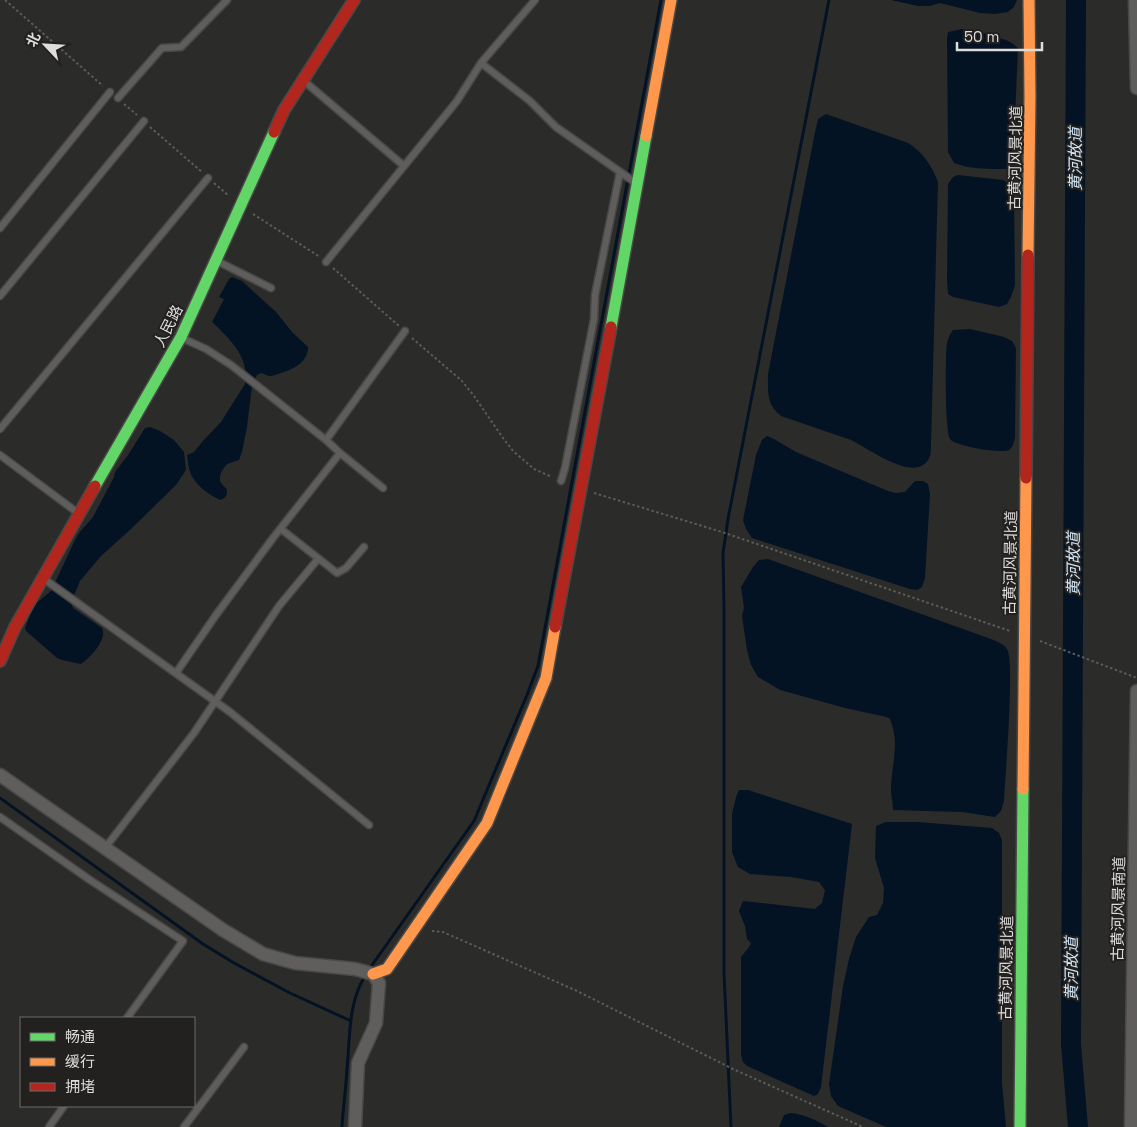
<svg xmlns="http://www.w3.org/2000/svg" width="1137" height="1127" font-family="'Space Grotesk','Noto Sans SC',sans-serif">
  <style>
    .water { fill: #041324 }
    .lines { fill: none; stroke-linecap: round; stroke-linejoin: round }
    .stream { stroke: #041324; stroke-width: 3 }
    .river { stroke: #041324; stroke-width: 20 }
    .lane-casing { stroke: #484847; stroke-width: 9 }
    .street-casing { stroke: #484847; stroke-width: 15 }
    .fast-casing { stroke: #484847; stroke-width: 14 }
    .slow-casing { stroke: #484847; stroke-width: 14 }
    .jam-casing { stroke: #484847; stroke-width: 14 }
    .path { stroke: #5b5b5a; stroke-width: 2; stroke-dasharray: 2.5 2.5; stroke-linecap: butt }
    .lane { stroke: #5f5e5d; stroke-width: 6 }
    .street { stroke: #5f5e5d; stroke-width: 12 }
    .fast { stroke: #63d668; stroke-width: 11 }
    .slow { stroke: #ff974d; stroke-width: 11 }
    .jam { stroke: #b3261e; stroke-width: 11 }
    .labels { text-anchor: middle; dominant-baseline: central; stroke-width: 4; stroke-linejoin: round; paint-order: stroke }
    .street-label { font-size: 15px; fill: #dedddc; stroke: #22211f }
    .water-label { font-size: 16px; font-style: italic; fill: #d1e5f6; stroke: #22211f }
  </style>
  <rect width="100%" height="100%" fill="#2b2b2a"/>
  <path class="water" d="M891,0H1017L1014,7L1008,12L995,14L980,13L940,3L930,6H918Z
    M962,29H971L1006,40L1012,43L1018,48L1013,165L1011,169C991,169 972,170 954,163L948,152L947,39L948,32Z
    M826,114L908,143C923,152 932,166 938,182L931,444C931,448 931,452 930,456C918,487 867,447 851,440L781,416C766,404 768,391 768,374L814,137L818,119Z
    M958,175L1003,180L1010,184L1014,189L1015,285L1011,297L1007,304L999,307L953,297L948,294L947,280L948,184L953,177Z
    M232,277L242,281L276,312L292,332L308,347C308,362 294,369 281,373C277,374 273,376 269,376C266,375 264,374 261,373L257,375L252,386L247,427L242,452L239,460C236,461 233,462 230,463C225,464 219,474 220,480C220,483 225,487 227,490C227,496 226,498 220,500C208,494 195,485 190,472C188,467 188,460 187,455L194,452L202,442L221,422L245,384C250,358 230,339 212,322L224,299L219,297L229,279Z
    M970,329L1004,337L1012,341L1016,348L1015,437C1014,442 1013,447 1009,450C1002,454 954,446 950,439C945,432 945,355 947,343C948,338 950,334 953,330Z
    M150,427L160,431L174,440L184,452L186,470L176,485L131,529L101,556L80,581L71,603L73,608L102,628C108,639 90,658 81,664L62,660L57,658L26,631L25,628L34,605L51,591L75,540L79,533L93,517L114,477L115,472L128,455L145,428Z
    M767,436L774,439L796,452L888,491L896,493L905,492L915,481H923L928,484L930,494L925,578L922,587L917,590L910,589L752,538L746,529L743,520L756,455L762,440Z
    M768,559L991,639C996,641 1004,644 1007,649C1015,659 1005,780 1004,801L1001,811L995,817L962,812L893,810C893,803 891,796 891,790C891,766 901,740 889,718L882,716L845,708L780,690L758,677L751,665L747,650L742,616L744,608L741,587L753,567L759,560Z
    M739,790H748L852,824L821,1087L818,1094L814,1096L747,1066L743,1062L741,1055V957L749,947L751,943L747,939L745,926L739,911L743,901L815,909L822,903L825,890L819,882L791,877L750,874L738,867L732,852V814L736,797Z
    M886,822H918L992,828L999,833L1002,840V1083L1006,1127H886L838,1106L831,1096L829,1084L843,986L849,959L856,937L869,917L877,915L883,903L884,888L875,858L876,826Z
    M790,1113C804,1114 816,1120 828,1127H779L784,1115Z"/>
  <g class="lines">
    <path class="stream" d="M0,798L203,944L234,963L290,993L351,1021
      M370,968L474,821L527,695L538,666L661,0
      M342,1127C343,1108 346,1089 347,1069C350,1038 348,1003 365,976
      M731,1127L724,973V609L723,553L728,519L829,0"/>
    <path class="river" d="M1076,0L1071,1044L1078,1127"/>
    <g class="lane-casing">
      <path id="lane" d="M481,63L530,101L556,127L636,183
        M304,81L404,166
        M118,98L162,48L181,47L227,0
        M0,228L110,92
        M217,261L271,288
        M326,262L457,101L481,63L535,0
        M0,296L144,121
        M182,338L206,349L231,365L326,440L340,453L383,488
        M0,429L208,178
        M326,440L405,331
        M0,455L78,513
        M561,481L565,468L594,319L595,295L620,172
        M281,529L337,573L346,568L364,547
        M44,579L230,712L369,825
        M176,673L216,615L273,538L340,453
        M0,817L90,880L183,941L127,1018
        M105,848L194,733L279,606L318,559
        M49,1127L64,1106
        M184,1127L244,1047"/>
    </g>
    <g class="street-casing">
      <path id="street" d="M1135,0L1137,88
        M0,775L223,930L263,954L295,963L355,969L373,974L379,983L376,1023L358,1063L355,1127
        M1131,1127L1137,691"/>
    </g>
    <g class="fast-casing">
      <path id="fast" d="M611,327L646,136
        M95,486L181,337L274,132
        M1020,1127L1023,789"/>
    </g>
    <g class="slow-casing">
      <path id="slow" d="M646,136L671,0
        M1028,255L1030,97L1029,0
        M1023,789L1026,478
        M373,974L387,969L487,823L546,678L555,627"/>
    </g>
    <g class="jam-casing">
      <path id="jam" d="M274,132L284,110L354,0
        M1026,478L1028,255
        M555,627L611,327
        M0,661L15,627L95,486"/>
    </g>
    <path class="path" d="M5,0L103,86
      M124,104L137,115
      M150,127L203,173
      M214,183L229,196
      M253,214L320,257
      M333,268L399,326
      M412,338L462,381L474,396L503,438L513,451L534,469L552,477
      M594,493L722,532L1010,631
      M1040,641L1137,678
      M432,931L443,932L577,991L733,1069L863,1127"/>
    <use href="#lane" class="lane"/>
    <use href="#street" class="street"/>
    <use href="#fast" class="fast"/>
    <use href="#slow" class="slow"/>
    <use href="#jam" class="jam"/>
  </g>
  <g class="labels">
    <g class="street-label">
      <text transform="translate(1015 158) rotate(-89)">古黄河风景北道</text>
      <text transform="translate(168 326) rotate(-63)">人民路</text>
      <text transform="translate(1010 563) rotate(-89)">古黄河风景北道</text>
      <text transform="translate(1118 909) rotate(-89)">古黄河风景南道</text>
      <text transform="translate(1006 968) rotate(-89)">古黄河风景北道</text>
    </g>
    <g class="water-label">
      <text transform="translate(1075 159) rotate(-90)">黄河故道</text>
      <text transform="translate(1073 564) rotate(-90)">黄河故道</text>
      <text transform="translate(1071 969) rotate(-90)">黄河故道</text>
    </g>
  </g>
  <rect x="20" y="1017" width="175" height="90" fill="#22211f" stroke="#6d6c6b"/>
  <rect x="30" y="1033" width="25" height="8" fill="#63d668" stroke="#6d6c6b"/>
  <text x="65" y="1042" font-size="15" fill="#dedddc">畅通</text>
  <rect x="30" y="1058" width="25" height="8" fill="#ff974d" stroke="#6d6c6b"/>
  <text x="65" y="1067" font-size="15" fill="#dedddc">缓行</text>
  <rect x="30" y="1083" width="25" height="8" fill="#b3261e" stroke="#6d6c6b"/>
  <text x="65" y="1092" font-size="15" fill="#dedddc">拥堵</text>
  <g transform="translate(45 45) rotate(295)" stroke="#22211f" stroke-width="4" paint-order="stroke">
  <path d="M0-4L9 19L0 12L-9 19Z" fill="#dedddc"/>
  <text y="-8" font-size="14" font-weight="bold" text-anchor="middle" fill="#dedddc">北</text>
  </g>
  <path d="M957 42v8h85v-8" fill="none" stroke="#dedddc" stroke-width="2.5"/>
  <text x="964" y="42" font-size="15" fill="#dedddc" stroke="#22211f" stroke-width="4" paint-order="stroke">50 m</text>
</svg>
